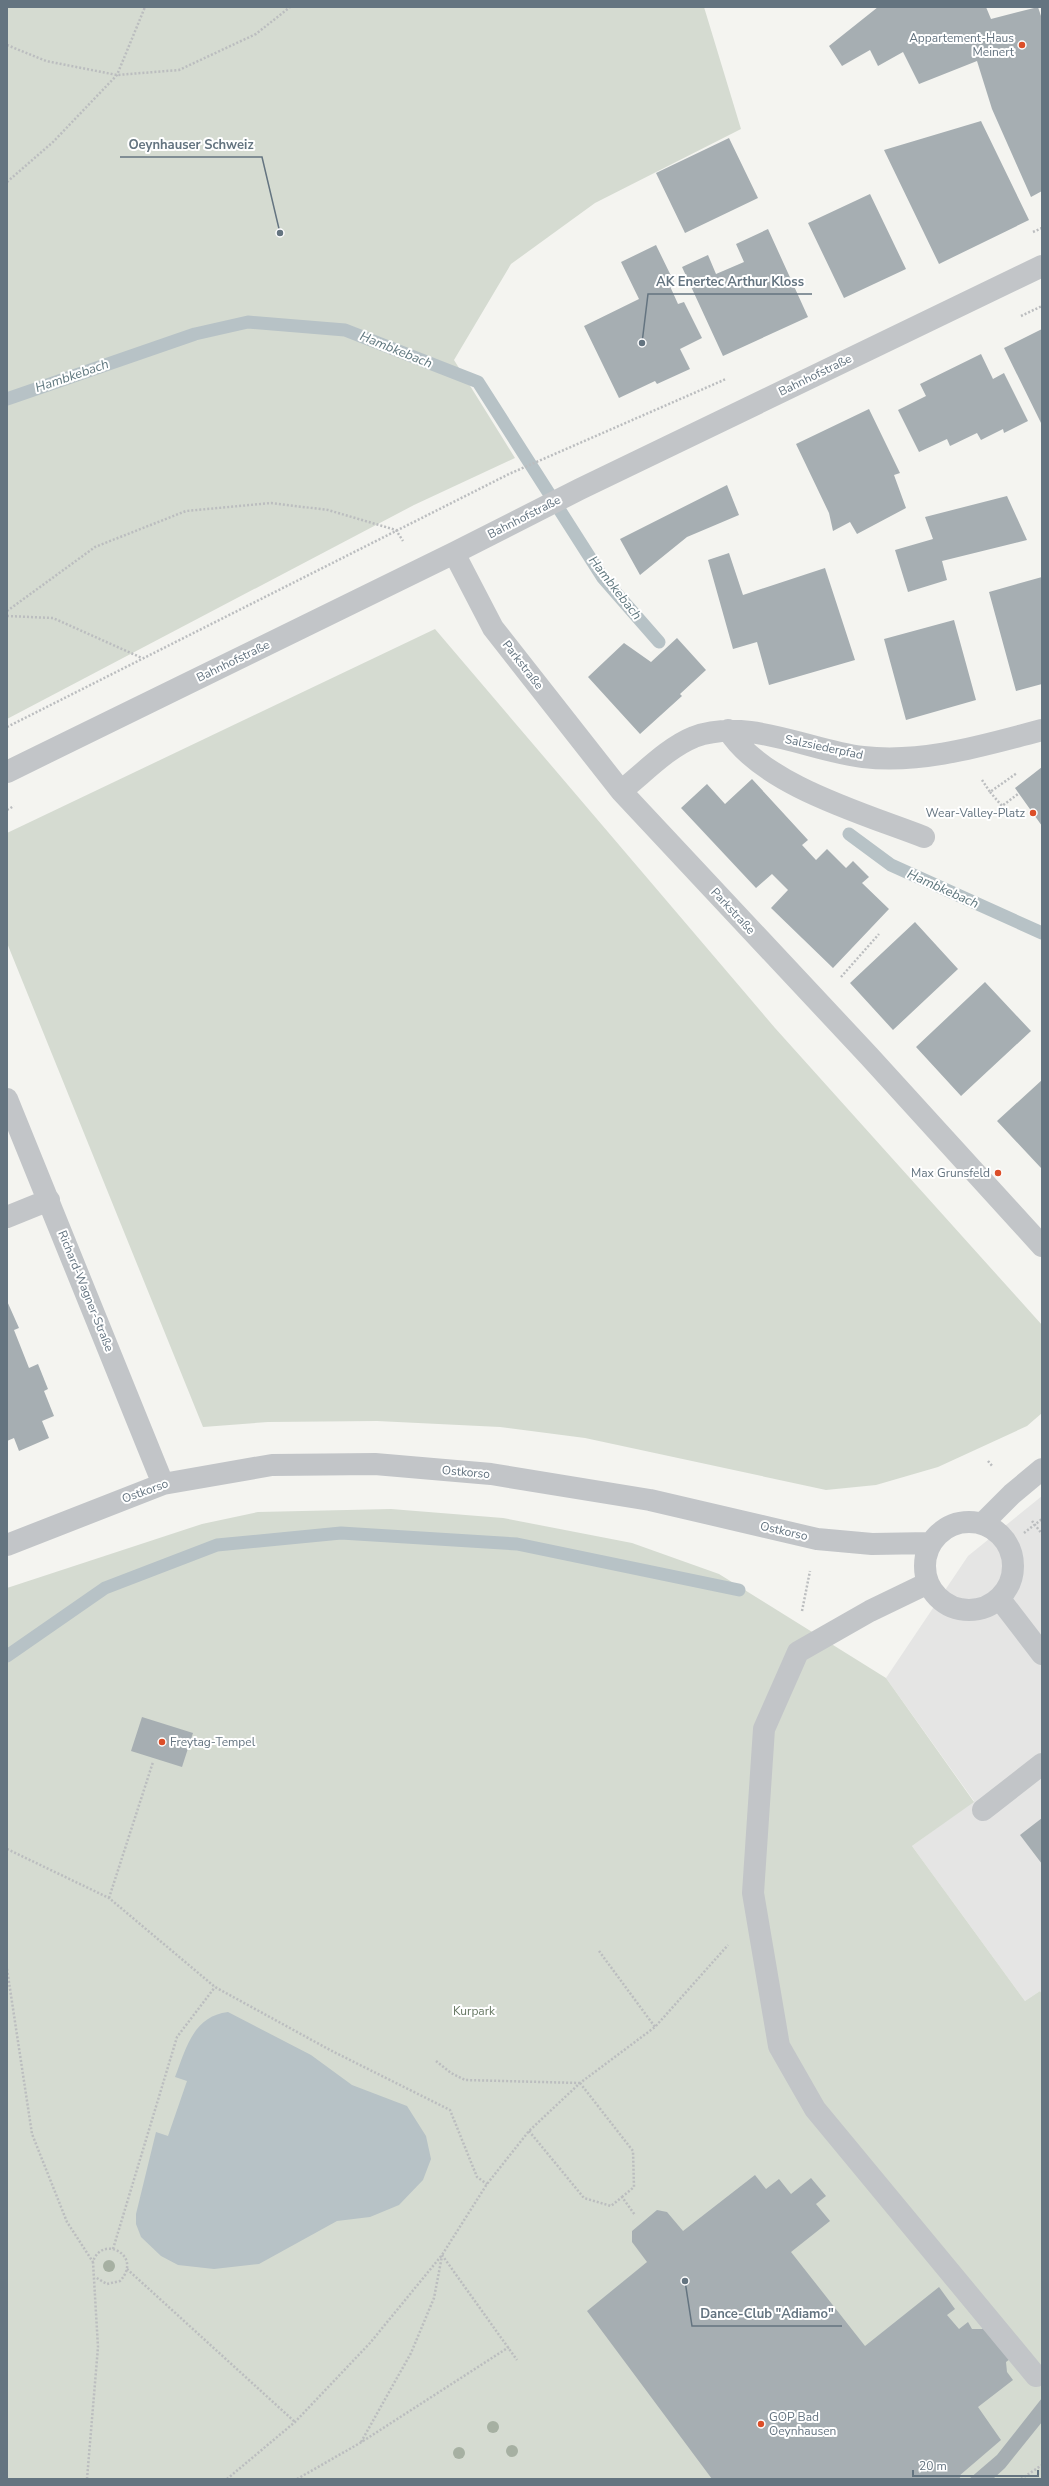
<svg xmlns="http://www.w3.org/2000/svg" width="1049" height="2486" font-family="'Nunito Sans',sans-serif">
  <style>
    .built { fill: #e5e5e4 }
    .green { fill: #d5dbd1 }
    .water { fill: #b7c2c6 }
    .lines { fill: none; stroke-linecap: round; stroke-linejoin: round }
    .stream { stroke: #b7c2c6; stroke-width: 13 }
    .building { fill: #a6aeb2 }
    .path { stroke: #bbbdbf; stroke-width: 2.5; stroke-dasharray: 2 2; stroke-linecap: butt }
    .minor { stroke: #c2c5c8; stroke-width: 22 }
    .tree { fill: #a6b0a2 }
    .poi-dot { fill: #dc4e28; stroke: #fff; stroke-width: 1.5 }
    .labels { text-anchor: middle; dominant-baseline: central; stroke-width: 4; stroke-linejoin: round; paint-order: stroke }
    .poi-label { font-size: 12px; fill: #647480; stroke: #fff; text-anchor: end }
    .street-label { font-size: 12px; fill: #647480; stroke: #fff }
    .park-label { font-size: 12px; fill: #677863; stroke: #fff }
    .water-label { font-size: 13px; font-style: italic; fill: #5f777e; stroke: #fff }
    .leader { fill: none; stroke: #647480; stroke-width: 1.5 }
    .callout-dot { fill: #647480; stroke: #fff; stroke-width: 1.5 }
    .callout-label { font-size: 13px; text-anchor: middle; font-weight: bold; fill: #647480; stroke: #fff; stroke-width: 4; stroke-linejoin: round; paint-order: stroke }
  </style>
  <rect width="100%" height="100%" fill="#f4f4f0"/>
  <path class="built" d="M1042,1496V1994L1040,1991L1025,2001L912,1846L974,1801L886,1678L968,1556Z"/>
  <path class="green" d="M7,7H704L741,129L595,203L511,264L454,360L515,458L414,505L7,719Z
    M435,629L775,1028L1042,1325V1413L1027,1426L938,1467L876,1485L826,1490L585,1438L500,1427L377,1421L268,1422L203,1427L7,943V833Z
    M391,1509L503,1518L632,1543L719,1574L886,1678L974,1802L912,1846L1025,2001L1040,1991L1042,1994V2479H7V1588L202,1524L258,1512Z"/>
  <path class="water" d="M228,2012L311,2055L352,2085L407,2106L426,2136L431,2159L423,2180L399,2205L370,2217L337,2221L259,2264L214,2269L178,2265L161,2256L141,2237L136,2224V2214L156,2132L168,2136L187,2081L175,2077C186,2049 193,2016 228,2012Z"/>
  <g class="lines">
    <path class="stream" d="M7,399L195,334L248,322L345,330L478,382L603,578L659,642
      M849,834L891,865L1042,933
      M7,1656L105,1588L217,1545L341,1533L517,1544L739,1590"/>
  </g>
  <path class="building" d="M878,7H986L991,19L1038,7L1042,19V191L1031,197L992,109L977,61L919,84L903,52L878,66L870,50L842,66L829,46Z
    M981,121L1029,220L939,264L884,150Z
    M729,138L758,198L685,233L656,173Z
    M870,194L906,269L844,298L808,223Z
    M768,229L808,317L723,356L682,267L708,255L716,274L744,262L736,244Z
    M656,245L674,282L669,284L678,304L684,302L702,338L680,349L690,369L657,384L655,381L619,398L584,326L639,299L621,262Z
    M1042,329V422L1041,423L1004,348Z
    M981,354L993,379L1004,373L1028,421L1004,433L1003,429L981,440L977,433L950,446L947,439L919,452L898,410L926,396L920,384Z
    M869,409L900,473L894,475L906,508L857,534L850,522L833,531L829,513L796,444Z
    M727,485L739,515L687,537L640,575L620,539Z
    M1007,496L1027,540L942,561L947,580L908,592L895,550L933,539L925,517Z
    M729,553L743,595L825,568L855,660L769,685L757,642L733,649L708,560Z
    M1042,577V684L1016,691L989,592Z
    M954,620L976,700L906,720L884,639Z
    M677,638L706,670L680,694L682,696L640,734L588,677L624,643L651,662Z
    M1042,767V826L1015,788Z
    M752,779L808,840L802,845L816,860L827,849L846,868L853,861L869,877L862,883L889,909L833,968L771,908L788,890L772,874L756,888L681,808L707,784L725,804Z
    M915,922L958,969L893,1030L850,983Z
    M985,982L1031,1031L961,1096L916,1047Z
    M1042,1080V1167L1041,1168L997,1121Z
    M7,1301L19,1328L14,1330L29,1368L38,1364L48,1389L44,1391L54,1416L42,1421L49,1438L19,1451L14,1438L7,1441Z
    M142,1717L193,1733L182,1767L131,1751Z
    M1042,1818V1864L1020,1835Z
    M755,2175L766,2189L779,2179L791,2194L811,2178L826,2196L816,2204L830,2221L791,2252L865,2346L939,2287L955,2309L947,2315L959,2329L968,2322L972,2329H982L989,2323L1014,2356L1006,2362L1007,2372L1013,2380L978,2407L1001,2440L959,2476L961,2479H712L587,2311L647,2262L632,2242V2231L657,2210L667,2212L683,2231Z
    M1042,2398V2422L1005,2468L993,2479H969L997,2455Z"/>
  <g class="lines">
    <path class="path" d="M7,45L46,61L117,75L179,70L256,34L290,7
      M7,182L53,142L117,75L145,7
      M1033,232L1042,228
      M1021,316L1042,306
      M7,611L95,547L186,511L271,503L328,510L396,530L403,541
      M7,616L53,618L142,658
      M7,727L509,474L726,379
      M982,780L990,792L1017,773
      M990,792L1002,806L1018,794
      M7,810L14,806
      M841,977L879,934
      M988,1461L993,1467
      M1032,1521L1042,1534
      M1024,1533L1042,1519
      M802,1611L810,1571
      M7,1849L109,1898L215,1987L330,2050L450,2110L477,2177L487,2184
      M109,1898L153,1762
      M599,1951L655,2027
      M7,1969L32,2134L67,2222L93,2262
      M436,2061L451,2073L465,2080L580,2083
      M580,2083L633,2151L634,2187L622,2197
      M529,2131L584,2198L611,2206L622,2197L635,2215
      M113,2249L177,2037L215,1987
      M442,2255L517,2360
      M127,2269L295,2422
      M361,2442L411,2353L434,2298L442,2256
      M87,2479L98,2347L93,2262C101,2234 144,2255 120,2281L107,2284L95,2277
      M227,2479L295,2422L370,2343L442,2255L487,2184L529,2131L580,2083L655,2027L728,1945
      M297,2479L360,2443L509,2347
      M1021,2479L1042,2465"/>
    <path class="minor" d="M454,553L493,628L621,791L869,1056L1042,1246
      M728,730C762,785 865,814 924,837
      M7,772L454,553L580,489L1042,266
      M621,791C644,773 667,748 694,737C748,717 810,751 863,757C924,764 984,745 1042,730
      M7,1099L163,1484
      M7,1217L49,1200
      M925 1566a44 44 0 1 1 88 0a44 44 0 1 1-88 0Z
      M982,1524L1012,1494L1042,1469
      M7,1545L163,1484L272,1465L375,1464L491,1474L650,1500L817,1539L872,1544L931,1543
      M928,1583L870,1611L798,1652L764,1729L753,1893L779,2046L815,2109L1036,2376
      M999,1598L1042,1654
      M983,1810L1042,1764"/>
  </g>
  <g class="tree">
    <circle cx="109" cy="2266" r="6"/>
    <circle cx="493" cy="2427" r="6"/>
    <circle cx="512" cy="2451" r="6"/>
    <circle cx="459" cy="2453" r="6"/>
  </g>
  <g class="poi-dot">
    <circle cx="1022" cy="45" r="4"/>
    <circle cx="1033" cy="813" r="4"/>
    <circle cx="998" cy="1173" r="4"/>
    <circle cx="162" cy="1742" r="4"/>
    <circle cx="761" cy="2424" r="4"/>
  </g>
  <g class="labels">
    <g class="poi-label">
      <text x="1014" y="38">Appartement-Haus<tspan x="1014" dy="14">Meinert</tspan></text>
      <text x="1025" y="813">Wear-Valley-Platz</text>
      <text x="990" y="1173">Max Grunsfeld</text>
      <text x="170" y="1742" text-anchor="start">Freytag-Tempel</text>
      <text x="769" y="2417" text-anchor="start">GOP Bad<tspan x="769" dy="14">Oeynhausen</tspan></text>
    </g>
    <g class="street-label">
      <text transform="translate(815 375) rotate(-26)">Bahnhofstraße</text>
      <text transform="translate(524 517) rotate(-27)">Bahnhofstraße</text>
      <text transform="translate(233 661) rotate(-26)">Bahnhofstraße</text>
      <text transform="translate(523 665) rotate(52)">Parkstraße</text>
      <text transform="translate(824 747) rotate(12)">Salzsiederpfad</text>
      <text transform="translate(733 911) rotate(47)">Parkstraße</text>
      <text transform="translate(86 1291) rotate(68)">Richard-Wagner-Straße</text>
      <text transform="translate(466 1472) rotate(5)">Ostkorso</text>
      <text transform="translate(145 1491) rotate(-20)">Ostkorso</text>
      <text transform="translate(784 1531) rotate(13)">Ostkorso</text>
    </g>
    <g class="park-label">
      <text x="474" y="2011">Kurpark</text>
    </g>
    <g class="water-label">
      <text transform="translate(396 350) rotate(22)">Hambkebach</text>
      <text transform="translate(72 376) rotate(-19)">Hambkebach</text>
      <text transform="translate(615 588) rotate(52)">Hambkebach</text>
      <text transform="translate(943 889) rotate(24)">Hambkebach</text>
    </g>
  </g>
  <path class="leader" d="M280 233L262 157H120M642 343L648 294H812M685 2281L692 2326H842"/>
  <g class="callout-dot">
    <circle cx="280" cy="233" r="4"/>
    <circle cx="642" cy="343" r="4"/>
    <circle cx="685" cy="2281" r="4"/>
  </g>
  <g class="callout-label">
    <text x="191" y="149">Oeynhauser Schweiz</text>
    <text x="730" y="286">AK Enertec Arthur Kloss</text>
    <text x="767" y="2318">Dance-Club "Adiamo"</text>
  </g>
  <rect width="1049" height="2486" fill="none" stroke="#647480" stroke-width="16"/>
  <path d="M913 2470v6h125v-6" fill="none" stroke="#647480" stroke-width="2"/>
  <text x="919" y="2470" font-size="12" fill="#647480" stroke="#ffffff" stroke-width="3" paint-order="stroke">20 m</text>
</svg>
